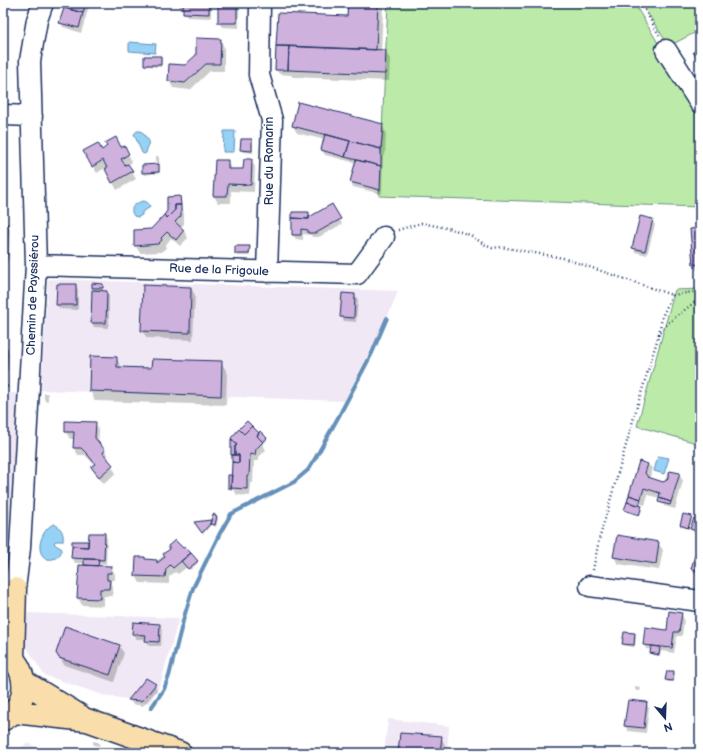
<svg xmlns="http://www.w3.org/2000/svg" width="703" height="756" font-family="'Balsamiq Sans',sans-serif">
  <style>
    .built { fill: #f1e8f5 }
    .green { fill: #bceba9; stroke: #6c8d84 }
    .water { fill: #96d1f6; stroke: #6590b9 }
    .shadow { fill: #0003 }
    .lines { fill: none; stroke-linecap: round; stroke-linejoin: round }
    .stream { stroke: #6590b9; stroke-width: 4 }
    .building { fill: #cfb1de; stroke: #1b2f5e }
    .minor-casing { stroke: #1b2f5e; stroke-width: 23 }
    .major-casing { stroke: #1b2f5e; stroke-width: 25 }
    .path { stroke: #1b2f5e; stroke-width: 2.5; stroke-dasharray: 1 3; stroke-linecap: butt }
    .minor { stroke: #fff; stroke-width: 20 }
    .major { stroke: #f9deab; stroke-width: 22 }
    .labels { text-anchor: middle; dominant-baseline: central; stroke-width: 3; stroke-linejoin: round; paint-order: stroke }
    .street-label { font-size: 12px; fill: #1b2f5e; stroke: #fff }
  </style>
  <rect width="100%" height="100%" fill="#fff"/>
  <filter id="ink" filterUnits="userSpaceOnUse"><feTurbulence type="fractalNoise" baseFrequency=".025" numOctaves="2"/><feDisplacementMap in="SourceGraphic" scale="8" xChannelSelector="R" yChannelSelector="G"/><feConvolveMatrix kernelMatrix="1 2 1 2 8 2 1 2 1" color-interpolation-filters="sRGB"/></filter>
  <g filter="url(#ink)">
    <path class="built" d="M48,279L398,291L388,316L344,401L41,390Z
      M3,393H18L12,545L3,562Z
      M27,613L179,618L162,678L158,689L149,703L102,695L44,675L26,646Z
      M388,719L449,726L447,753H384Z
      M28,743L49,753H13Z"/>
    <path class="green" d="M388,3H634L700,113V207L379,196Z
      M641,3H700V30L669,46Z
      M700,289V444L637,426L675,290Z"/>
    <path class="water" d="M129,42L156,44L155,53L129,51Z
      M137,131H141L149,141L146,153L144,154L142,153L134,134Z
      M224,131H235L234,152H223Z
      M143,201C146,201 149,203 150,206L149,208L142,212V215L138,217L134,216C128,208 135,203 143,201Z
      M658,456L669,458L664,474L654,471Z
      M54,524C62,528 64,534 63,541H56L54,543L57,546L61,548L62,550C60,558 49,563 43,556C35,547 44,527 54,524Z"/>
    <path class="shadow" d="M3,3H7L8,5L3,11Z
      M70,3H90L81,33L63,27L61,23L68,10Z
      M178,3H211V18L187,17L184,13V8H180Z
      M219,3H239V28L222,27L219,23Z
      M349,3H380L383,9L381,51H385L390,59L389,81L293,77L291,75L279,74L276,69L348,17Z
      M220,40L224,47V71H210L190,90L173,88L169,81L185,66Z
      M161,57L162,59L161,67L146,66L145,64Z
      M382,125L386,132L385,156H383L382,194L353,187L351,182L356,163L325,155L322,150L325,140L297,133L293,126Z
      M242,140H252L253,142V153L243,152L241,150Z
      M121,149L128,154L132,162L128,165L136,179L117,190L105,168L97,173L84,152L101,151Z
      M156,156H158L159,158L160,173L144,175L143,173L156,165Z
      M251,160L255,167L254,192L231,191V203H218L214,196L227,161L232,170H244Z
      M3,169L4,171V185H3Z
      M180,197L181,199V208L184,213V224L180,228L184,231L188,238L180,246L171,238L165,246L166,248L161,252L140,253L135,245L151,230Z
      M332,205L342,224L319,237H312L311,235L303,234V240L296,239L293,235L308,213L309,217H311Z
      M652,220L655,225L647,255L635,252L633,247Z
      M3,225H8L10,230L9,259H8L7,264H3Z
      M700,229V272H698L694,265Z
      M249,247L250,249V256H237L236,254Z
      M102,284L103,287V292H106L109,296V325H108V328L94,327L92,323L95,291L93,288Z
      M76,285L78,290V310L60,309L57,305Z
      M144,286L191,288L195,295L193,340L147,338L142,331Z
      M355,295L358,300L356,322L344,321L341,316Z
      M3,349H6L9,353L8,371H3Z
      M91,357L116,358L122,368L152,369L221,362L227,372L226,405L95,401L90,391Z
      M44,393H47L48,395V401H45L44,398Z
      M95,423L99,430L98,444L105,451L109,458L107,460L116,473L104,484L96,475L92,468L95,465L85,455H78L74,448V439H70L66,432Z
      M258,434L266,438L267,440L265,443L261,441L266,450L259,457V461H254L253,483H251L250,496L237,495L234,490H230L229,487L233,476L232,439Z
      M639,463L650,466L652,468L651,471V472L650,479L664,483L668,471L679,474L683,481L675,509L664,506L663,504L660,503L662,504V502L660,498L648,495L645,505L641,504L640,506L642,509L640,516L627,512L625,510Z
      M695,516L700,518V538L696,536L690,527H692Z
      M217,517L218,519L216,527L211,525L203,534L195,523L212,521Z
      M691,517L692,519L689,529L682,527L681,525Z
      M105,534L107,539L106,564H99V567H111L115,574V580H111V584L113,588V596H104V606L82,605L78,598L86,566L85,563H75L72,558L88,542L89,545Z
      M700,541V577L696,576L692,569Z
      M658,543L663,550L659,570L618,564L614,557Z
      M171,549L197,561L198,563L190,570L187,567L178,574L175,572L169,577V584L140,583L136,576L137,558L145,560L157,561Z
      M681,614L684,619L682,636H677L674,653L661,651L660,656L652,655L651,653L652,650L646,649L644,644L668,631Z
      M159,625L162,629L161,646H149L147,641V639H136L133,634Z
      M635,634L636,636L635,647L625,646L623,644Z
      M119,646L124,653L114,682L64,665L60,658Z
      M674,672L675,674L674,682H668L666,680Z
      M155,685L157,690L143,706L132,704L130,700Z
      M635,686L640,687L641,689L640,691H636L635,689Z
      M628,701L646,703L649,708L646,733L628,731L625,726Z
      M441,737L445,745V753H399Z
      M93,741L98,742L100,744L99,746L94,745L93,743Z"/>
    <g class="lines">
      <path class="stream" d="M151,708L164,689L169,676L184,617L193,588L220,533L231,514L294,482L308,470L316,457L340,414L372,353L387,318"/>
    </g>
    <path class="building" d="M68,3H86L83,13L67,8Z
      M183,3H209V14L183,13Z
      M218,3H237V23H218Z
      M348,3H378L376,50L276,46L278,13L347,16Z
      M64,8L83,13L79,28L59,23Z
      M196,38L221,39L220,64H206L185,83L168,81L169,64L185,65L196,55Z
      M276,46H289L288,70H275Z
      M289,46L386,50L385,74L288,70Z
      M700,48V63L693,52Z
      M144,56H161V65H144Z
      M298,102L383,124L381,149L292,126Z
      M325,134L350,141L345,157L321,150Z
      M116,137L121,147L125,146L129,154L121,159L125,165L128,164L133,171L112,183L105,169L107,168L103,160L92,167L83,151L98,143L102,150L107,146L105,143Z
      M241,139H252V151L240,150Z
      M350,141L381,149V166L345,157Z
      M244,159H252L251,185L228,184L227,196H213L215,160H228V169H243Z
      M356,160L381,166L380,190L350,182Z
      M159,164V172L142,173V165Z
      M180,196L181,205H175V210L167,218L164,215L167,211V197Z
      M332,204L341,219L316,233H308V230L301,229V235H292V218L309,219V216H311Z
      M175,205H181V216L175,222L184,230L176,240L167,232L161,238L162,240L158,244L134,246V230L151,229L164,215L167,218L175,210Z
      M292,212H309V219L292,218Z
      M640,216L653,219L645,251L632,248Z
      M3,224H8L7,255H5V260H3Z
      M700,228V264L693,265L690,229Z
      M235,246H250L249,254H235Z
      M92,283L103,284V288H92Z
      M57,284H76V305H56Z
      M143,285L191,287L190,333L141,331Z
      M92,290L107,291L106,323H91Z
      M342,293L355,294L354,318L340,317Z
      M3,348H7L6,367H3Z
      M90,356L117,357V367L151,368L152,359L222,361L221,396L89,391Z
      M65,421L96,422L95,438L105,450L103,453L113,465L99,477L91,467L95,464L88,455L81,448H73L74,432H65Z
      M247,421L252,426L244,434L239,429Z
      M252,426L259,433L257,436L263,442L256,449L255,455L250,454L249,476H247V489L231,488L232,462L239,463V455H235V446L237,445L231,438L239,429L244,434Z
      M260,431L267,438L263,442L257,436Z
      M231,439L237,445L235,446V455H231Z
      M232,455H239V463L232,462Z
      M639,461L648,464L645,473L648,477L663,482L667,480L670,471L680,473L671,502L659,498L660,493L644,488L641,499L629,495Z
      M228,475H232L231,488H228Z
      M629,495L641,499L639,505L627,502Z
      M659,498L671,502L670,505L658,502Z
      M627,502L642,506L639,515L624,510Z
      M213,514L217,516L215,525L210,524Z
      M683,514L692,516L688,528L680,525Z
      M694,518L700,520V532L690,529Z
      M211,520L210,524L202,533L194,522Z
      M89,533H105L104,560L71,558L72,546L88,547Z
      M617,535L659,542L656,564L613,557Z
      M700,537V572L691,569Z
      M175,540L183,548L185,547L191,553L173,568L170,565L166,569L165,577L135,576L136,557H145V559L157,560V563L165,557L163,554L170,549L168,546Z
      M72,541H88V547L72,546Z
      M191,553L198,561L188,569L181,561Z
      M84,559H99L98,566L84,565Z
      M79,565L112,566L111,573H107V580H110L109,589H100V599L77,598Z
      M669,611L682,613L679,632H674L672,648L643,645L645,627L667,630Z
      M133,622L160,624L159,642L145,641L146,635L132,634Z
      M65,626L120,645L110,675L59,658L56,653Z
      M624,632L635,633L634,645L622,644Z
      M651,646L660,647L659,655L650,653Z
      M700,654V670L695,655Z
      M667,671H674L673,681L665,680Z
      M146,678L156,684L147,695L141,701L128,700Z
      M628,700L647,702L644,728L624,726Z
      M400,733L442,736L440,753H398Z"/>
    <g class="lines">
      <g class="minor-casing">
        <path id="minor" d="M260,3L259,75L272,120L267,272
          M666,50L700,103
          M3,115L32,116
          M36,265L357,274L384,237
          M590,586L700,601
          M15,589L20,548L24,476L36,265L30,61L37,20L43,3"/>
      </g>
      <g class="major-casing">
        <path id="major" d="M3,651C29,665 31,705 4,719
          M13,658L15,589
          M24,682L80,716
          M14,712L87,720L180,753"/>
      </g>
      <path class="path" d="M641,3L659,35
        M398,230L421,223L452,229L470,235L487,246L492,248L501,247L563,258L672,295L700,291
        M659,334L662,317L672,295
        M3,386L13,387
        M593,570L599,540L636,410L659,334L668,323L700,298"/>
      <use href="#minor" class="minor"/>
      <use href="#major" class="major"/>
    </g>
  </g>
  <g class="labels">
    <g class="street-label">
      <text transform="translate(269 161) rotate(-90)">Rue du Romarin</text>
      <text transform="translate(219 270) rotate(2)">Rue de la Frigoule</text>
      <text transform="translate(33 295) rotate(-88)">Chemin de Payssiérou</text>
    </g>
  </g>
  <rect width="703" height="756" fill="none" stroke="#fff" stroke-width="16"/>
  <rect x="8" y="8" width="687" height="740" fill="none" stroke="#1b2f5e" stroke-width="1.5" filter="url(#ink)"/>
  <g transform="translate(665 718) rotate(161)" stroke="#ffffff" stroke-width="3" paint-order="stroke">
  <path d="M0-3L7 15L0 10L-7 15Z" fill="#1b2f5e"/>
  <text y="-6" font-size="11" font-weight="bold" text-anchor="middle" fill="#1b2f5e">N</text>
  </g>
</svg>
